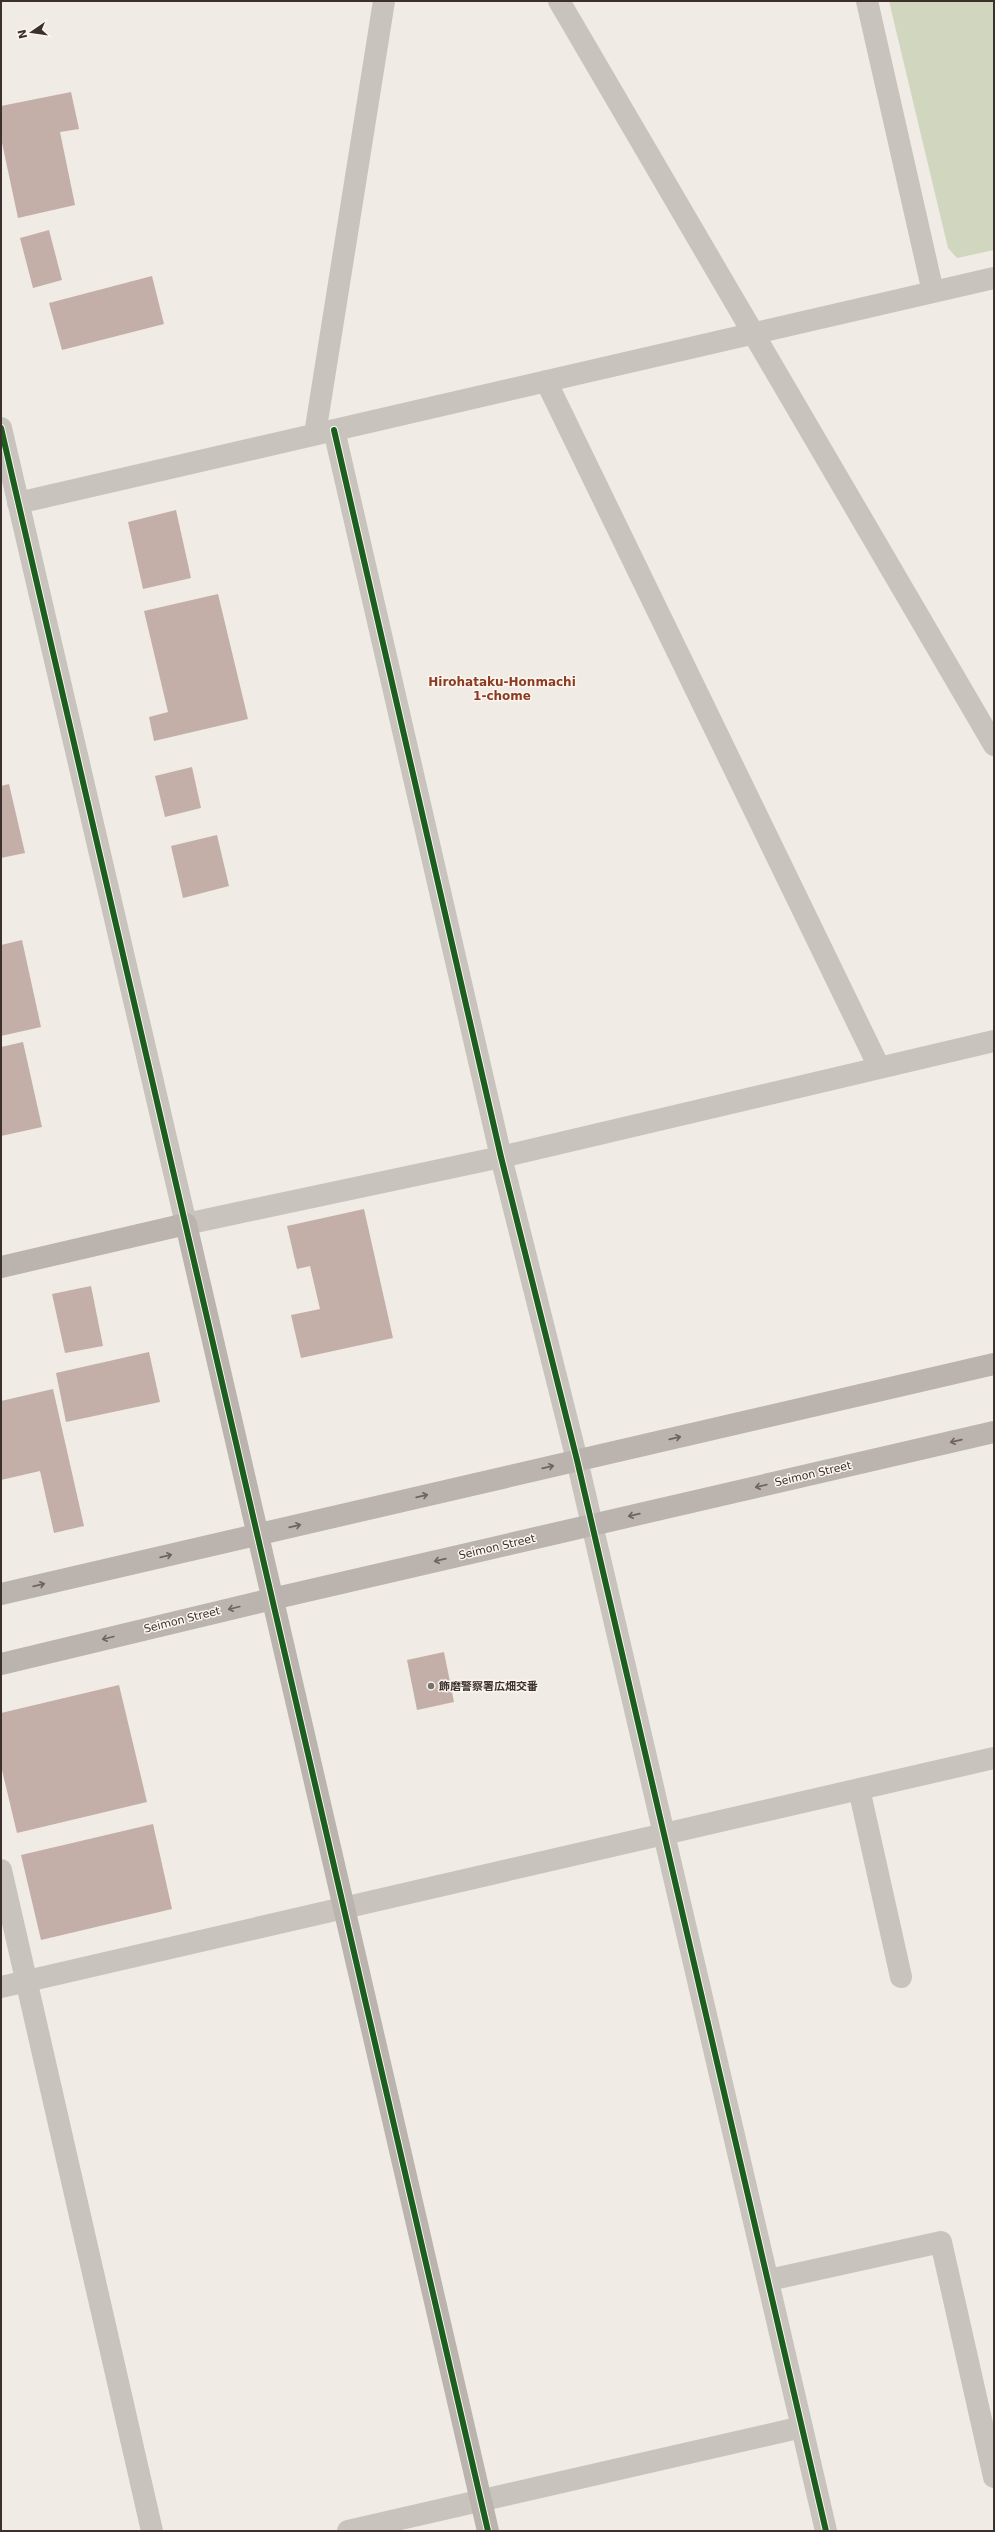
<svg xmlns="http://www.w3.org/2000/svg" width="995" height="2532" font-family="'DejaVu Sans','Noto Sans JP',sans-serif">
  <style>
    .green { fill: #d1d6bf }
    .building { fill: #c3afa7 }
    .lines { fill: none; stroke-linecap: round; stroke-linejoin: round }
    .street { stroke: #c9c3be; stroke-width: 22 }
    .secondary { stroke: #bab3ae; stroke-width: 22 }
    .cycleway-casing { stroke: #fbf5ee; stroke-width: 8 }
    .cycleway { stroke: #1b5e20; stroke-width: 6 }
    .oneway { stroke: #6e645f }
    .poi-dot { fill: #7a716c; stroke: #fbf5ee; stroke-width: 1.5 }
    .labels { text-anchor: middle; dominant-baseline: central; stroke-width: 3; stroke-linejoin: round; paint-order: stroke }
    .street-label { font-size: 11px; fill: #3b302b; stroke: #fbf5ee }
    .poi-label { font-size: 11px; font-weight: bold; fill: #3b302b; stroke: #fbf5ee; text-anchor: start }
    .neighbourhood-label { font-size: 12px; font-weight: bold; fill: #8c3b22; stroke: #fbf5ee }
  </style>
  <rect width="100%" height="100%" fill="#f0ebe5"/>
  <path class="green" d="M889,1H994V250L957,258L948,248Z"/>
  <path class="building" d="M71,92L79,129L60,132L75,205L18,218L1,138V106Z
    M49,230L62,280L33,288L20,238Z
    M152,276L164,324L62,350L49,303Z
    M176,510L191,578L143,589L128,522Z
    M218,594L248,719L154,741L149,717L168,712L144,611Z
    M192,767L201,808L165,817L155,776Z
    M9,784L25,853L1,858V786Z
    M217,835L229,886L183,898L171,846Z
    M22,940L41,1027L1,1036V945Z
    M23,1042L42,1127L1,1136V1047Z
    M364,1209L393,1338L301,1358L291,1315L320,1309L310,1266L297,1269L287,1226Z
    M91,1286L103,1346L65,1353L52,1294Z
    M149,1352L160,1402L66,1422L56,1373Z
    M53,1389L84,1526L54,1533L40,1471L1,1480V1401Z
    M444,1652L454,1702L417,1710L407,1660Z
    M119,1685L147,1802L17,1833L1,1766V1713Z
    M153,1824L172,1909L41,1940L21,1855Z"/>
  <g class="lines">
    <path class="street" d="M559,1L994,745
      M867,1L933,292
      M546,381L879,1067
      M1,428L186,1224L501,1157L994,1041
      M334,430L501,1157L577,1460L826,2531
      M315,434L384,1
      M18,503L994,278
      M859,1789L901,1977
      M1,1870L152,2531
      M1,1987L994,1758
      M769,2280L941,2242L994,2477
      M348,2531L802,2427"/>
    <path class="secondary" d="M1,1267L186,1224L488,2531
      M1,1594L994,1364
      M1,1664L272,1599L994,1432"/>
    <g class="cycleway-casing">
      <path id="cycleway" d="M1,428L488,2531
        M334,430L501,1157L577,1460L826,2531"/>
    </g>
    <use href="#cycleway" class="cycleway"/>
  </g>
  <defs><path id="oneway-shaft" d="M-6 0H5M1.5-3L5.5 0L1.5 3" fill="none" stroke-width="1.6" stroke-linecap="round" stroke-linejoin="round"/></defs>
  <g class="oneway">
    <use href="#oneway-shaft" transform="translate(675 1438) rotate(-13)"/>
    <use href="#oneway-shaft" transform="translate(956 1441) rotate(167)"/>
    <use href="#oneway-shaft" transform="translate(548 1467) rotate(-13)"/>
    <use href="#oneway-shaft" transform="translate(761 1486) rotate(167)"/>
    <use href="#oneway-shaft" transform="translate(422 1496) rotate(-13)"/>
    <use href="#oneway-shaft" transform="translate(634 1515) rotate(167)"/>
    <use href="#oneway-shaft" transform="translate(295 1526) rotate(-13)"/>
    <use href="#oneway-shaft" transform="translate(166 1556) rotate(-13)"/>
    <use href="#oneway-shaft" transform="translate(440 1560) rotate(167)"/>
    <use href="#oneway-shaft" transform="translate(39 1585) rotate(-13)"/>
    <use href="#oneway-shaft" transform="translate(234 1608) rotate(166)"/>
    <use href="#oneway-shaft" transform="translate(108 1638) rotate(166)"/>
  </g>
  <circle class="poi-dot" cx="431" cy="1686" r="4"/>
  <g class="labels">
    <g class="street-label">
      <text transform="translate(813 1474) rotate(-13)">Seimon Street</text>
      <text transform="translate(497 1547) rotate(-13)">Seimon Street</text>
      <text transform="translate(182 1620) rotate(-14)">Seimon Street</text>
    </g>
    <g class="poi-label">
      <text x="439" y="1686">飾磨警察署広畑交番</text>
    </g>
    <g class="neighbourhood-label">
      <text x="502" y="682">Hirohataku-Honmachi<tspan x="502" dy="14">1-chome</tspan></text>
    </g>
  </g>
  <rect width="995" height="2532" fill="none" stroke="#3b302b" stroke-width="4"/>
  <g transform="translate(32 32) rotate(257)" stroke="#fbf5ee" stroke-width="3" paint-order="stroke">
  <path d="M0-3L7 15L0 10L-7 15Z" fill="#3b302b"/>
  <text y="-6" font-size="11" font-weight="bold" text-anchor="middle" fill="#3b302b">N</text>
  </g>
</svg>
